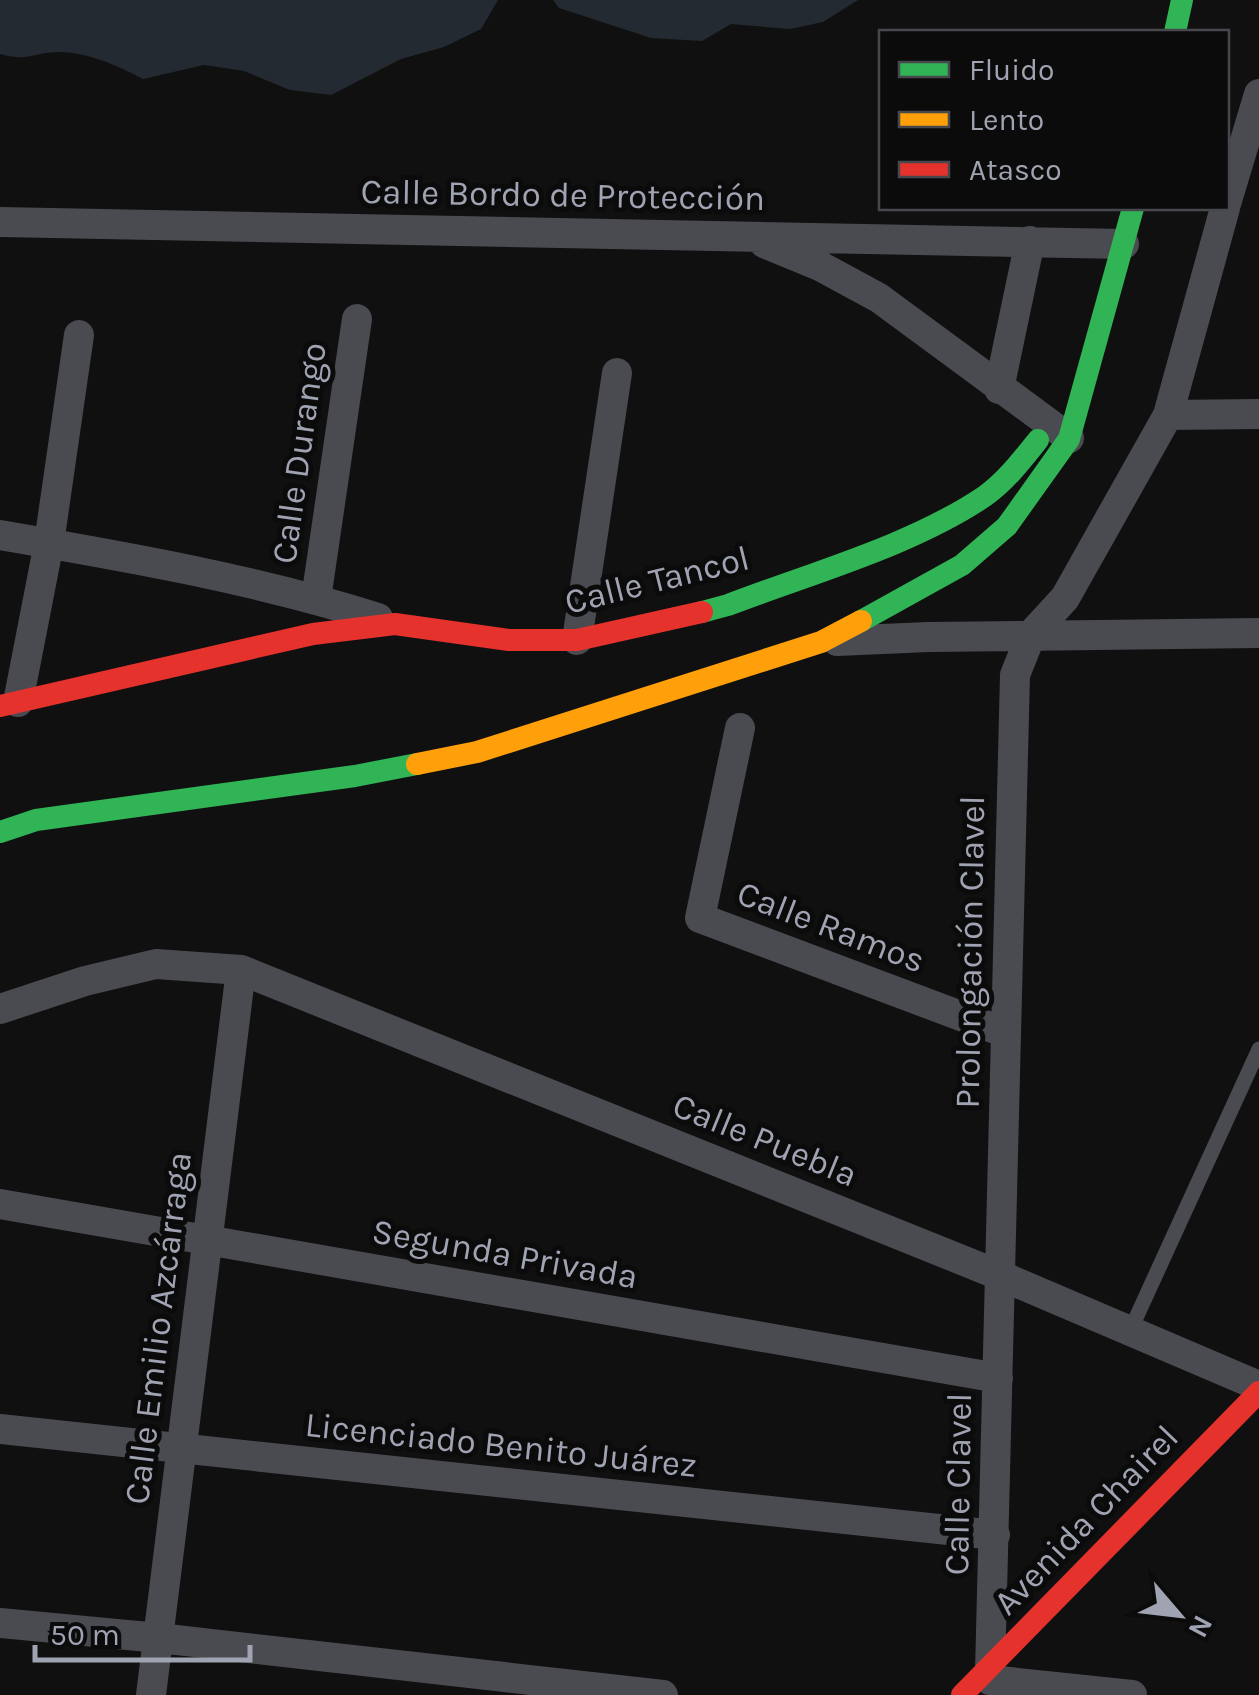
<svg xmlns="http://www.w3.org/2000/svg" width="1259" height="1695" font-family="Karla,sans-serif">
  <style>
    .water { fill: #242a31 }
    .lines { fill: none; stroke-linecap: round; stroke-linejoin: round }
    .lane { stroke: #4a4b50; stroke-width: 15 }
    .street { stroke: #4a4b50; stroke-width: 30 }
    .fast { stroke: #30b455; stroke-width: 22 }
    .slow { stroke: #ff9f0a; stroke-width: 22 }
    .jam { stroke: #e5322d; stroke-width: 22 }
    .labels { text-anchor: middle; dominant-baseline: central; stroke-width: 10; stroke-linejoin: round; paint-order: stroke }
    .street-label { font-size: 35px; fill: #a0a4b2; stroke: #0b0b0c }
  </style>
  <rect width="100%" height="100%" fill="#101010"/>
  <path class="water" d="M0,0H498L481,29L444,47L401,59L331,95L290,90L244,71L204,65L143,79C119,66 85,51 57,52C31,53 28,62 0,54Z
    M553,0H858L823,22L790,29L731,24L702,41L651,38L559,8Z"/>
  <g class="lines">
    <path class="lane" d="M1130,1331L1259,1049"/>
    <path class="street" d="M1226,204L1259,94
      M0,222L1124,244
      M764,243L820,266L879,298L1069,438
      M999,389L1030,241
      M1168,415L1259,414
      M0,535C128,557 254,579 378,618
      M316,599L357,319
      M577,640L617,373
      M837,641L928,637L1259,633
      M18,702L49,543L79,335
      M740,728L700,918L1006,1033
      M0,1009L85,981L156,964L241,970L999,1275L1259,1386
      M0,1204L998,1378
      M0,1429L995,1535
      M0,1623L159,1638L663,1695
      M990,1672L1015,675L1031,635L1065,598L1168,415L1225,208
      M990,1680L1132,1695
      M151,1695L241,970"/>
    <path class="fast" d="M1175,32L1182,0
      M702,612L728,605C811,573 911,546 985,496C1005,482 1022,460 1038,440
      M861,621L962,565L1007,526L1069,439L1133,208
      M0,832L36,820L355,776L417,764"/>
    <path class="slow" d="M417,764L477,752L821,642L861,621"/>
    <path class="jam" d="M0,706L313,634L395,624L509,640H577L702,612
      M962,1695L1259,1392"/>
  </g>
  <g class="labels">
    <g class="street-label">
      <text transform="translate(563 195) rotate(1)">Calle Bordo de Protección</text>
      <text transform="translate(299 453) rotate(-82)">Calle Durango</text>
      <text transform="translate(657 580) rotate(-14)">Calle Tancol</text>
      <text transform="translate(831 927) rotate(21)">Calle Ramos</text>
      <text transform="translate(970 952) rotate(-89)">Prolongación Clavel</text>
      <text transform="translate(765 1140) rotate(22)">Calle Puebla</text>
      <text transform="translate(505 1254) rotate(10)">Segunda Privada</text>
      <text transform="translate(158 1328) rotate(-83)">Calle Emilio Azcárraga</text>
      <text transform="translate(501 1445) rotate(6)">Licenciado Benito Juárez</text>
      <text transform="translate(958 1484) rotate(-89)">Calle Clavel</text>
      <text transform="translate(1086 1520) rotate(-46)">Avenida Chairel</text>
    </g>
  </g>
  <rect x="879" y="30" width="350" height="180" fill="#0b0b0c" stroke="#47484e" stroke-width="2.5"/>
  <rect x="899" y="62" width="50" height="15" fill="#30b455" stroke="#47484e" stroke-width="2.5"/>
  <text x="969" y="80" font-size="30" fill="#a0a4b2">Fluido</text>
  <rect x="899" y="112" width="50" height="15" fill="#ff9f0a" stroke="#47484e" stroke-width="2.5"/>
  <text x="969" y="130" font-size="30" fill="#a0a4b2">Lento</text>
  <rect x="899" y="162" width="50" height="15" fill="#e5322d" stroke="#47484e" stroke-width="2.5"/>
  <text x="969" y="180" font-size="30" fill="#a0a4b2">Atasco</text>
  <g transform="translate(1179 1615) rotate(118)" stroke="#0b0b0c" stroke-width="8" paint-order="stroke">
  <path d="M0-8L18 38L0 25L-18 38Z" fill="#a0a4b2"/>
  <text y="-15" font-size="28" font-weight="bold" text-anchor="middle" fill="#a0a4b2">N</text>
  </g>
  <path d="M35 1645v15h215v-15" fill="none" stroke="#a0a4b2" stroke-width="5"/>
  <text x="50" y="1645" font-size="30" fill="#a0a4b2" stroke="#0b0b0c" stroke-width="8" paint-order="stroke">50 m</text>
</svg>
